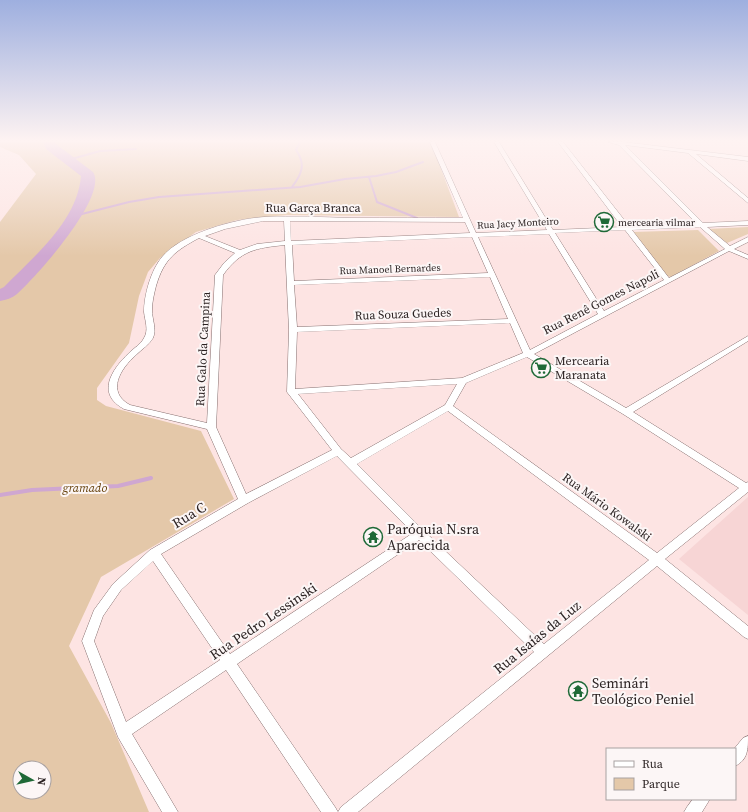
<svg xmlns="http://www.w3.org/2000/svg" width="748" height="812" font-family="'Source Serif 4',serif">
  <style>
    .built { fill: #f7d5d5 }
    .green { fill: #e4c8a9; fill-rule: evenodd }
    .lines { fill: none; stroke-linecap: round; stroke-linejoin: round }
    .stream-far1 { stroke: #cfa7d1; stroke-width: 2 }
    .stream { stroke: #cfa7d1; stroke-width: 4 }
    .river { fill: #cfa7d1; fill-rule: evenodd }
    .street-casing { stroke: #877070; stroke-width: 1 }
    .street { fill: #fff; fill-rule: evenodd }
    .labels { text-anchor: middle; dominant-baseline: central; stroke-width: 4; stroke-linejoin: round; paint-order: stroke }
    .far-poi-label { font-size: 10px; fill: #2b2222; stroke: #fcf6f6; text-anchor: start }
    .far-street-label { font-size: 10px; fill: #2b2222; stroke: #fcf6f6 }
    .street-label { font-size: 12px; fill: #2b2222; stroke: #fcf6f6 }
    .poi-label { font-size: 12px; fill: #2b2222; stroke: #fcf6f6; text-anchor: start }
    .park-label { font-size: 12px; font-style: italic; fill: #654009; stroke: #fcf6f6 }
    .near-street-label { font-size: 14px; fill: #2b2222; stroke: #fcf6f6 }
    .near-poi-label { font-size: 14px; fill: #2b2222; stroke: #fcf6f6; text-anchor: start }
  </style>
  <rect width="100%" height="100%" fill="#fde4e3"/>
  <path class="built" d="M748,497V615L679,559Z"/>
  <path class="green" d="M0,142H431L459,217L287,215L237,220L196,232L160,258L148,272L139,296L129,343L97,388V400L106,406L201,431L234,499L101,577L69,646L111,723L149,812H0V222L36,174L19,155L0,147ZM20,768H44V792H20Z
    M748,227V234L727,243L708,229Z
    M698,230L719,251L671,277L667,276L632,232Z"/>
  <g class="lines">
    <path class="stream-far1" d="M68,160L100,151L136,149
      M369,177L377,202L417,218
      M292,187C302,174 306,164 296,150L300,142
      M74,216L129,202L159,197L300,187L345,179L376,176L396,172L423,162"/>
    <path class="stream" d="M0,495L32,490L118,486L151,478"/>
    <path class="river" d="M43,142H55L56,144L93,172C109,196 35,278 17,294C12,298 6,300 0,301V289L4,287C34,256 77,222 81,176L46,149Z"/>
    <g class="street-casing">
      <path id="street" d="M430,142H435L476,233L547,230L494,142H499L553,230L622,227L558,142H563L629,226L696,223L619,145L608,142H623L748,157V161L696,154L748,198V203L688,153L625,145L703,223L748,221V225L707,227L730,246L748,237V242L734,249L748,255V259L729,251L534,354L626,408L748,336V341L633,412L746,483L748,482V492L665,559L748,626V639L744,637L657,566L358,812H338L341,807L534,652L419,540L237,664L335,807L338,812H321L226,670L132,734L178,812H162L118,737L82,641L94,610L113,584L150,550L238,499L207,429L124,409C96,394 111,370 129,353C134,348 141,344 144,338C149,330 145,321 144,312C144,295 151,270 162,257C181,234 234,219 264,217C293,216 322,217 351,218C389,218 426,218 463,218ZM263,221H284L285,241L257,244L240,250L205,236L225,229ZM290,221L465,222L470,233L291,241ZM700,227L725,249L669,278L632,230ZM625,230L664,280L604,311L555,233ZM549,234L598,314L530,350L478,237ZM472,237L488,273L294,281L292,245ZM199,238L235,253L224,263L215,275L207,423L130,405C106,392 120,369 136,355C142,349 149,345 153,338C157,329 152,320 152,310C152,302 154,294 156,286C164,259 175,251 199,238ZM285,245L289,330L287,392L332,450L246,494L216,427L223,275C241,250 256,248 285,245ZM490,277L508,319L297,327L294,285ZM510,323L523,353L462,378L295,389L297,332ZM527,357L623,414L739,488L657,553L453,406L466,383ZM457,384L445,405L351,458L341,449L298,394ZM448,411L649,560L544,644L424,531L357,464ZM337,456L413,533L230,654L161,554L248,503ZM153,561L220,660L126,722L94,641L103,616L121,590Z
        M748,736C748,749 748,760 735,766L734,749L743,738Z
        M693,799H710L702,812H684L687,807Z"/>
    </g>
    <use href="#street" class="street"/>
  </g>
  <linearGradient id="sky" x2="0" y2="1"><stop stop-color="#9eafdf"/><stop offset="0.55" stop-color="#fef3f2"/><stop offset="1" stop-color="#fef3f2" stop-opacity="0"/></linearGradient>
  <rect width="748" height="256" fill="url(#sky)"/>
  <defs>
    <g id="supermarket-ring" transform="scale(1)"><circle r="9.5" fill="#fcf6f6" stroke="#1f6937" stroke-width="1.5"/><path d="M-6-5.5h2.5l.6 2H6L4.5 2H-2.5L-4.4-4H-6ZM-1.5 3.2a1.3 1.3 0 1 0 .1 0ZM3 3.2a1.3 1.3 0 1 0 .1 0Z" fill="#1f6937"/></g>
    <g id="temple-ring" transform="scale(1)"><circle r="9.5" fill="#fcf6f6" stroke="#1f6937" stroke-width="1.5"/><path d="M0-6L5-2H3V0L6.5 2.5H4V6H1.5V3h-3V6H-4V2.5H-6.5L-3 0V-2H-5Z" fill="#1f6937"/></g>
  </defs>
  <g fill-rule="evenodd">
    <use href="#supermarket-ring" x="604" y="222"/>
    <use href="#supermarket-ring" x="541" y="368"/>
    <use href="#temple-ring" x="373" y="537"/>
    <use href="#temple-ring" x="578" y="691"/>
  </g>
  <g class="labels">
    <g class="far-poi-label">
      <text x="618" y="222">mercearia vilmar</text>
    </g>
    <g class="far-street-label">
      <text transform="translate(518 223) rotate(-3)">Rua Jacy Monteiro</text>
      <text transform="translate(390 269) rotate(-2)">Rua Manoel Bernardes</text>
    </g>
    <g class="street-label">
      <text x="313" y="208">Rua Garça Branca</text>
      <text transform="translate(601 302) rotate(-27)">Rua Renê Gomes Napoli</text>
      <text transform="translate(403 314) rotate(-2)">Rua Souza Guedes</text>
      <text transform="translate(203 349) rotate(-87)">Rua Galo da Campina</text>
      <text transform="translate(607 507) rotate(36)">Rua Mário Kowalski</text>
    </g>
    <g class="poi-label">
      <text x="555" y="361">Mercearia<tspan x="555" dy="14">Maranata</tspan></text>
    </g>
    <g class="park-label">
      <text x="85" y="488">gramado</text>
    </g>
    <g class="near-street-label">
      <text transform="translate(189 515) rotate(-31)">Rua C</text>
      <text transform="translate(263 621) rotate(-34)">Rua Pedro Lessinski</text>
      <text transform="translate(537 637) rotate(-39)">Rua Isaías da Luz</text>
    </g>
    <g class="near-poi-label">
      <text x="387" y="529">Paróquia N.sra<tspan x="387" dy="16">Aparecida</tspan></text>
      <text x="592" y="683">Seminári<tspan x="592" dy="16">Teológico Peniel</tspan></text>
    </g>
  </g>
  <rect x="606" y="748" width="130" height="52" fill="#fcf6f6" stroke="#a8a1a1"/>
  <rect x="614" y="761" width="20" height="6" fill="#ffffff" stroke="#a8a1a1"/>
  <text x="642" y="768" font-size="12" fill="#2b2222">Rua</text>
  <rect x="614" y="778" width="20" height="12" fill="#e4c8a9" stroke="#a8a1a1"/>
  <text x="642" y="788" font-size="12" fill="#2b2222">Parque</text>
  <g transform="translate(32 780) rotate(98)"><circle r="19" fill="#fcf6f6" stroke="#a8a1a1"/>
  <path d="M0-3L7 15L0 10L-7 15Z" fill="#1f6937"/>
  <text y="-6" font-size="11" font-weight="bold" text-anchor="middle" fill="#2b2222">N</text>
  </g>
</svg>
